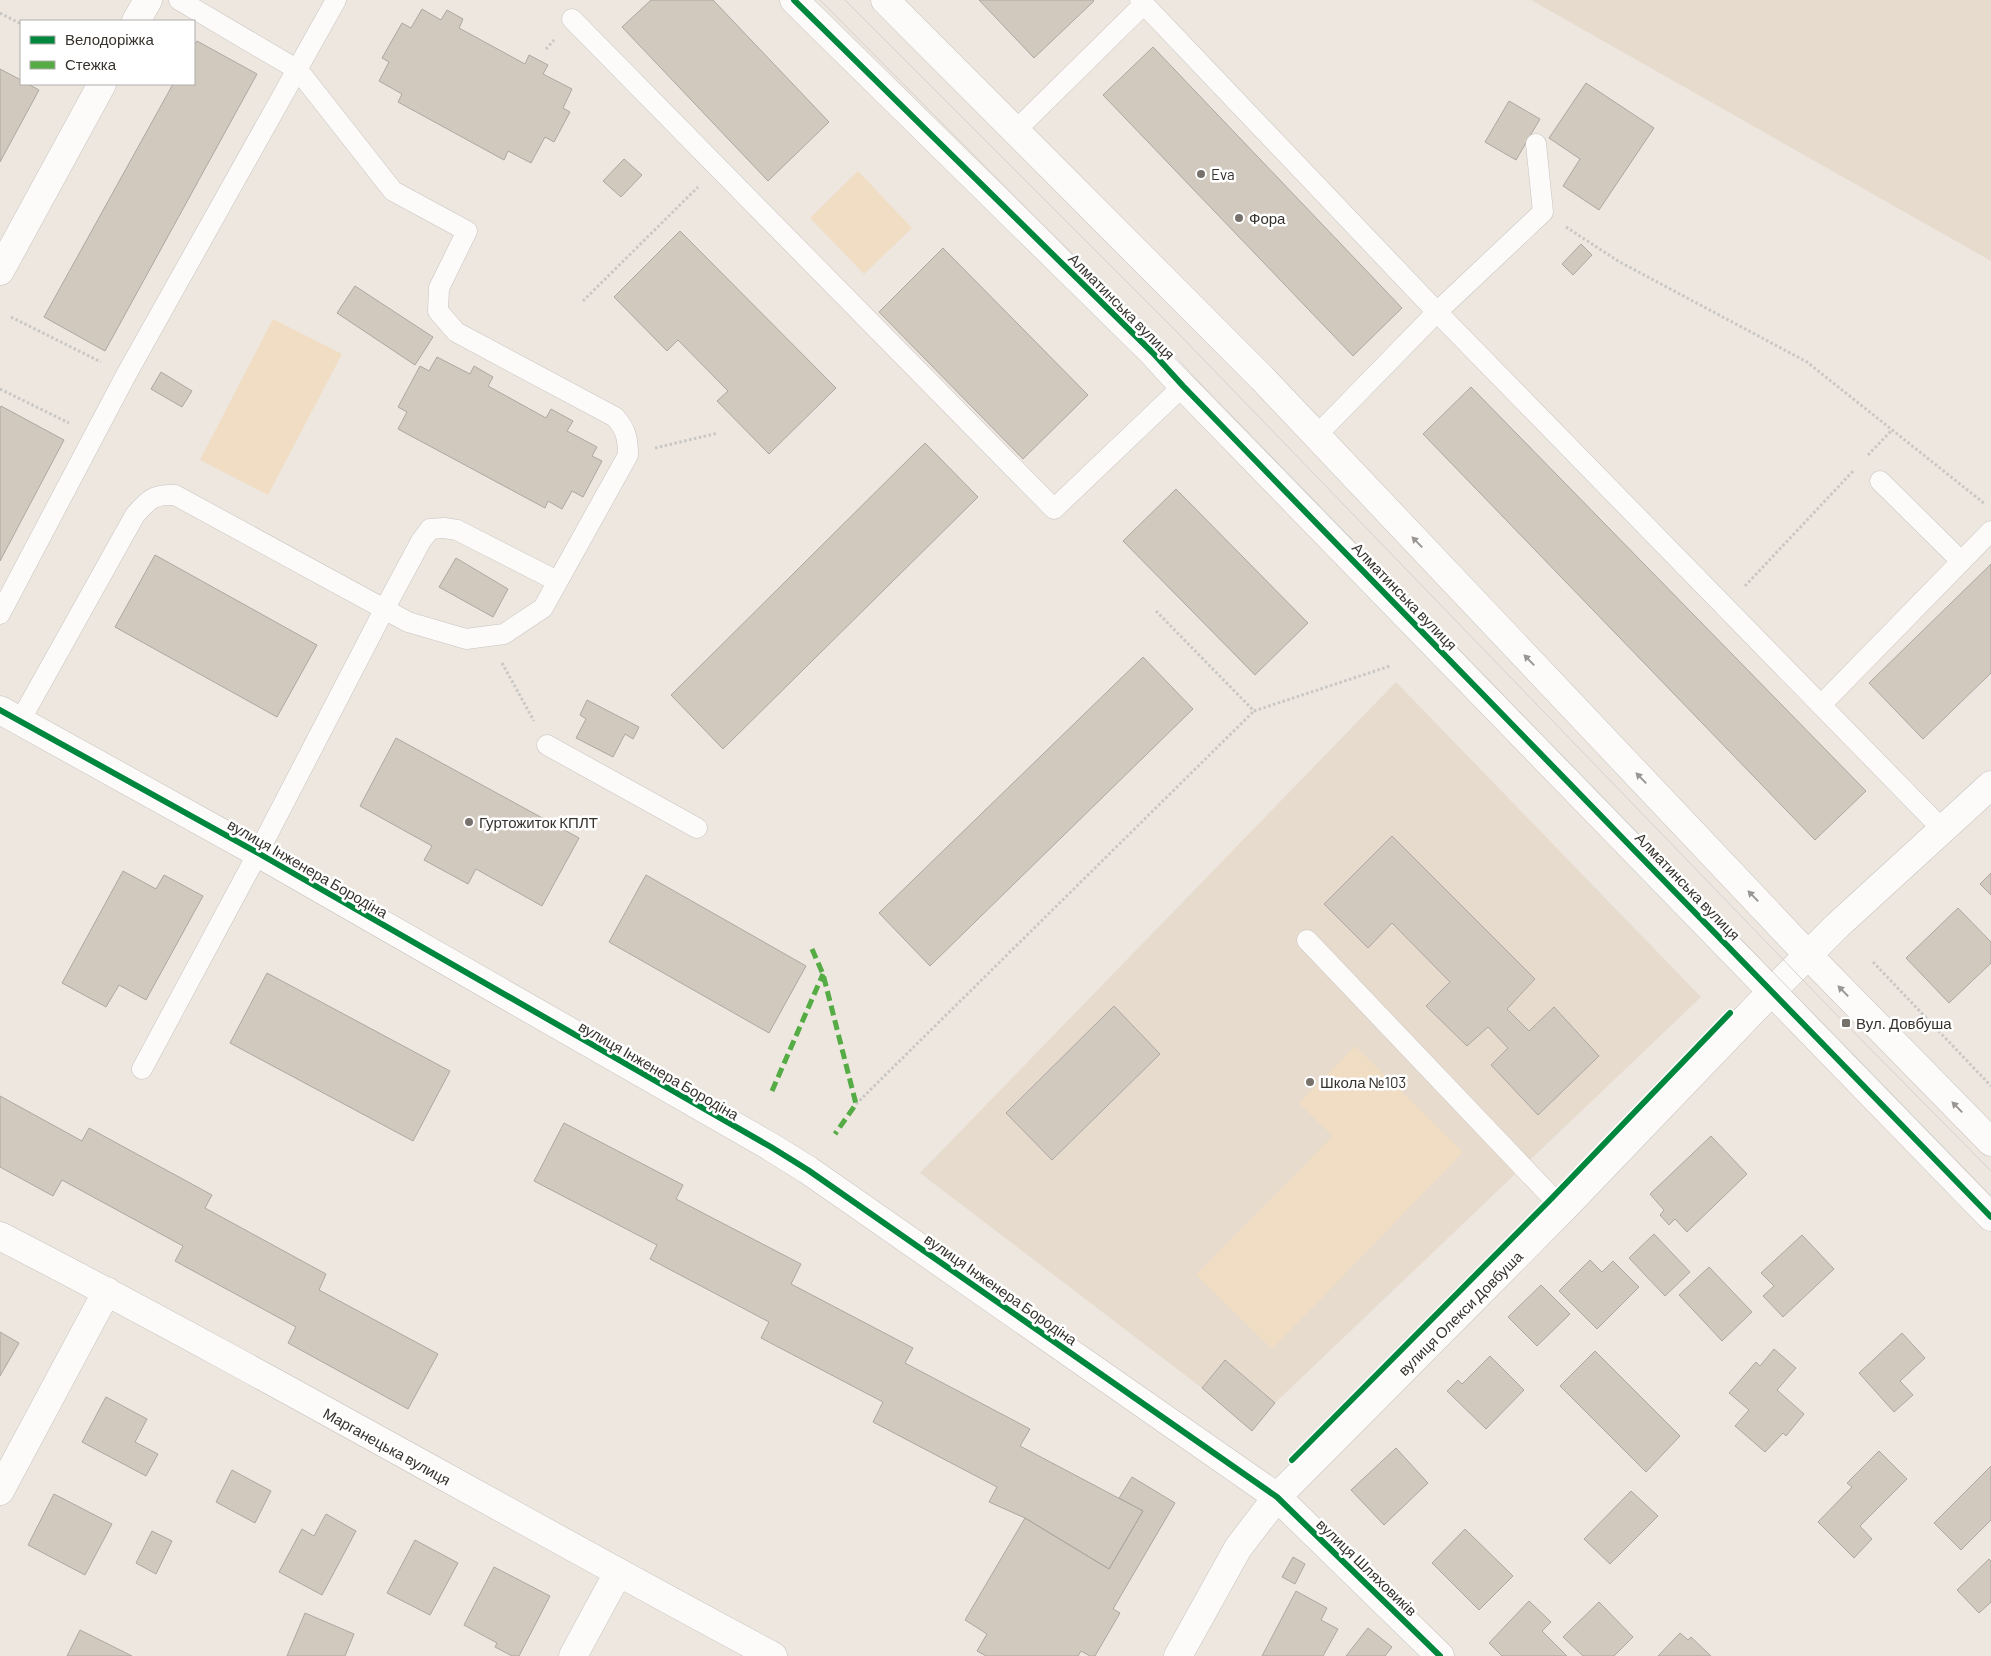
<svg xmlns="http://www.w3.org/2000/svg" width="1991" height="1656" font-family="Barlow,sans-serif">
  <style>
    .built { fill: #e7dbcd }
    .green { fill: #f0ddc3 }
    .building { fill: #d2c9be; stroke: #aca7a2 }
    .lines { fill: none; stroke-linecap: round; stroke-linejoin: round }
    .service-casing { stroke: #c8c3be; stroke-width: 21 }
    .minor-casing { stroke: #c8c3be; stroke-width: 29 }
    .tertiary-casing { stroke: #c8c3be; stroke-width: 29 }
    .path { stroke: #c9c7c4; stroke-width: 3; stroke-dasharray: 2.5 2.5; stroke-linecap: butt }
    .service { stroke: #fcfbfa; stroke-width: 20 }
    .minor { stroke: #fcfbfa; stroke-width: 28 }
    .tertiary { stroke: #fcfbfa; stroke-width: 28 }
    .tram { stroke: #d3d1ce; stroke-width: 1 }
    .quiet { stroke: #55ac44; stroke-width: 5; stroke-dasharray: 10 5; stroke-linecap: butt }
    .cycleway-casing { stroke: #fff; stroke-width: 9 }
    .cycleway { stroke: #00873e; stroke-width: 6 }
    .oneway { fill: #9a9694 }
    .poi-dot { fill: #77716c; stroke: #fff; stroke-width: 2 }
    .labels { text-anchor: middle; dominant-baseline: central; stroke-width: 5; stroke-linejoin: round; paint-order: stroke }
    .poi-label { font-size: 15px; fill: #37322d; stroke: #fff; text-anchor: start }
    .street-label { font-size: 15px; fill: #37322d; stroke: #fff }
  </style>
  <rect width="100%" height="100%" fill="#ede7e0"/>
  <path class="built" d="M1531,0H1991V261Z
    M1396,682L1701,997L1275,1403L1225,1360L1202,1388L920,1173Z"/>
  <path class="green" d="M858,171L912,228L864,274L810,218Z
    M273,319L342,354L268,495L200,460Z
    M1355,1046L1463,1152L1272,1349L1196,1275L1333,1136L1299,1103Z"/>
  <path class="building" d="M651,0H713L829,122L768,181L622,27Z
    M979,0H1093L1094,1L1034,58Z
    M422,9L441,20L447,10L463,19L459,28L525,64L529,55L548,65L543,74L572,89L563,108L570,112L554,142L545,137L531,163L508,151L504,160L398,102L402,94L379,81L389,62L382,58L402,23L411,28Z
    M197,41L257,74L105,351L44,317L173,84H194V46Z
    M1153,47L1402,308L1353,356L1103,95Z
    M0,69L21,80V84H28L39,90L0,162Z
    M1586,83L1654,128L1599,210L1563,186L1580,159L1549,138Z
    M1509,101L1540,119L1516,160L1485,142Z
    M624,159L642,175L621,197L603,181Z
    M680,231L836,388L769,454L717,401L728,391L678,340L667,351L614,297Z
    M1581,244L1592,255L1573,275L1562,264Z
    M943,248L1088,395L1023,459L879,312Z
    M355,286L433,337L415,365L337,313Z
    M437,357L470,374L474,366L493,377L488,386L546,418L551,409L573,421L567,431L597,447L592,456L602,461L583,497L572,491L562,509L548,501L545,508L398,429L407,412L398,407L420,366L429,371Z
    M161,372L192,391L182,407L151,389Z
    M1471,387L1866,791L1815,840L1423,434Z
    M1,406L64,440L0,561V408Z
    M925,443L978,497L723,749L671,695Z
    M1176,489L1308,623L1255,675L1123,541Z
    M155,555L317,645L277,717L115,627Z
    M456,558L508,589L493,617L439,587Z
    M1991,564V673L1923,739L1869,683Z
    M1143,657L1193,709L930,966L879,913Z
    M587,700L639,727L633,739L625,734L613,757L576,738L586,719L580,715Z
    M396,738L579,838L542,906L476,869L468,884L424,860L432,846L360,806Z
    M1392,836L1535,979L1507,1009L1529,1031L1554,1007L1599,1056L1538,1115L1491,1065L1508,1048L1488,1027L1467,1046L1426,1006L1450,982L1392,923L1368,948L1324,904Z
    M123,871L156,889L164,875L203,896L146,1000L119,985L106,1007L62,983Z
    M1991,873V895L1980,884Z
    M646,875L806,966L769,1033L609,942Z
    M1958,908L1991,942V963L1949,1003L1906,958Z
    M267,973L450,1071L413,1141L230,1043Z
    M1114,1006L1160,1054L1052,1160L1006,1113Z
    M0,1096L82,1141L89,1128L212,1195L205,1208L326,1274L319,1290L438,1354L408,1409L288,1343L296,1327L175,1261L183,1246L62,1180L53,1196L0,1167Z
    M564,1123L683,1185L676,1199L801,1264L791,1284L913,1348L905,1363L1030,1429L1020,1446L1143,1511L1109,1569L1025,1518L989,1502L997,1487L873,1422L883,1402L761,1338L769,1322L650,1259L657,1245L534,1181Z
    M1711,1136L1747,1174L1687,1232L1675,1219L1669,1225L1660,1215L1664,1210L1650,1194Z
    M1654,1234L1690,1272L1665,1296L1629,1258Z
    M1802,1235L1834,1269L1783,1317L1763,1296L1774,1286L1761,1273Z
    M1590,1260L1602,1272L1613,1261L1639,1287L1597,1329L1559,1291Z
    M1709,1267L1752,1312L1722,1341L1679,1295Z
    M1541,1285L1570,1314L1537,1346L1508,1317Z
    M0,1332L19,1343L0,1376Z
    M1902,1333L1925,1358L1900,1381L1913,1395L1894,1412L1859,1373Z
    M1774,1349L1796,1368L1777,1390L1804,1414L1786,1436L1783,1433L1765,1452L1735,1426L1749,1410L1729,1393L1756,1362L1760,1366Z
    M1595,1351L1680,1436L1646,1472L1560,1386Z
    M1490,1356L1524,1390L1486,1429L1447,1391L1458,1380L1462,1384Z
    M1225,1360L1275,1403L1252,1431L1202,1388Z
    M106,1397L147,1419L135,1442L158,1454L146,1476L82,1442Z
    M1396,1448L1428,1483L1384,1525L1351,1490Z
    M1879,1451L1907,1479L1860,1526L1872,1539L1854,1558L1818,1522L1852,1487L1847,1483Z
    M1991,1466V1520L1961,1550L1934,1523Z
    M232,1470L271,1491L255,1523L216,1502Z
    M1132,1477L1175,1503L1113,1609L1120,1613L1095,1656H1090L1081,1651L1078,1656H986L977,1651L987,1634L965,1620L1025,1518L1109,1569L1143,1511L1119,1498Z
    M1631,1491L1658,1516L1610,1564L1584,1539Z
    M54,1494L112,1524L85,1575L28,1545Z
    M326,1514L356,1531L322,1595L279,1572L302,1529L314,1536Z
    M1465,1529L1513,1576L1479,1610L1432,1563Z
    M152,1531L172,1541L156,1574L136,1563Z
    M415,1540L458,1563L430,1615L387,1593Z
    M1293,1557L1305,1564L1295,1584L1282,1577Z
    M1989,1559L1991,1561V1602L1979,1613L1957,1590Z
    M494,1567L550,1596L519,1656H512L495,1647L497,1643L464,1625Z
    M1296,1591L1327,1608L1321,1620L1338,1629L1323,1656H1262Z
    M1529,1601L1551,1622L1542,1631L1567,1656H1502L1489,1643Z
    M1599,1602L1633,1637L1614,1656H1583L1563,1637Z
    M305,1613L354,1634L345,1656H287Z
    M1368,1628L1392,1647L1385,1656H1346Z
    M80,1630L132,1656H67Z
    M1680,1633L1688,1640L1691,1637L1711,1656H1658Z"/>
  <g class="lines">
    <g class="service-casing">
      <path id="service" d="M1140,0L1437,312L1943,830
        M572,19L1054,509L1183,386
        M1015,131L1144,4
        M1316,436L1437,312L1543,212L1536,144
        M1880,481L1961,561
        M0,614L126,375L336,0
        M1821,705L1991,531
        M20,721L135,515C149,499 154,494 175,495L408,622L466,639L504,634L543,608L628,455C628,439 626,429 615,417L456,332L438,311L439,288L467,231L393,191L298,70L179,0
        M547,745L697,828
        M1307,940L1563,1209
        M142,1069L258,853L385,608L421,541L430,529L444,528L457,530L557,581"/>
    </g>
    <g class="minor-casing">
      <path id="minor" d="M136,21L148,0
        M0,271L102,84
        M0,710L258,853L771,1147L808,1170L1277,1497L1440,1656
        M0,1236C260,1370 514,1518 773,1656
        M0,1491L107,1291
        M573,1656L618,1573
        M1178,1656L1238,1548L1277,1497L1563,1209L1772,991L1838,925L1991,785"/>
    </g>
    <g class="tertiary-casing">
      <path id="tertiary" d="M794,0L1153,353L1183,386L1991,1217
        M885,0L1262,378L1808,955L1991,1142"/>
    </g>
    <path class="path" d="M0,13L21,24
      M546,49L554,40
      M1566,227L1618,261L1807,362L1985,504
      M583,301L698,187
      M11,317L101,362
      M0,389L69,423
      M655,448L718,433
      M1868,455L1892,430
      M1745,586L1854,470
      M1156,611L1254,711L1390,666
      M502,663L534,721
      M1873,962L1991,1086
      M856,1104L1254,711"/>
    <use href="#service" class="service"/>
    <use href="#minor" class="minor"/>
    <use href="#tertiary" class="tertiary"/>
    <path class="tram" d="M820,0L1162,345L1991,1196
      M845,0L1176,331L1829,1007L1991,1171"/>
    <path class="quiet" d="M812,949L823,974L856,1104L835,1134
      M772,1091L823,974"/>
    <g class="cycleway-casing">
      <path id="cycleway" d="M794,0L1153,353L1183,386L1991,1217
        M0,710L258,853L771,1147L808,1170L1277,1497L1440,1656
        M1292,1460L1552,1198L1730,1013"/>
    </g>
    <use href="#cycleway" class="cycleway"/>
  </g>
  <defs><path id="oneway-solid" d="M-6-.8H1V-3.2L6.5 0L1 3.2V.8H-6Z" transform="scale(1.25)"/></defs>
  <g class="oneway">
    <use href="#oneway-solid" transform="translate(1417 542) rotate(-134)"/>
    <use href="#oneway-solid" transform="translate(1529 660) rotate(-134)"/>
    <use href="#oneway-solid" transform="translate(1641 778) rotate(-134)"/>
    <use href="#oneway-solid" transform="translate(1753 896) rotate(-134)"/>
    <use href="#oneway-solid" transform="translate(1843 991) rotate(-134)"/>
    <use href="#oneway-solid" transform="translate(1957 1107) rotate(-134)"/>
  </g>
  <g class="poi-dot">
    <circle cx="1201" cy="174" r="5"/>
    <circle cx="1239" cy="218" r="5"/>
    <circle cx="469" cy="822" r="5"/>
    <rect x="1841" y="1018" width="10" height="10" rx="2.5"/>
    <circle cx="1310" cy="1082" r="5"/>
  </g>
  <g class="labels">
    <g class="poi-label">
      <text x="1211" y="174">Eva</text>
      <text x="1249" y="218">Фора</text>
      <text x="479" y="822">Гуртожиток КПЛТ</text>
      <text x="1856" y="1023">Вул. Довбуша</text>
      <text x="1320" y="1082">Школа №103</text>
    </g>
    <g class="street-label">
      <text transform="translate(1122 306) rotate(45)">Алматинська вулиця</text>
      <text transform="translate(1405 596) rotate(46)">Алматинська вулиця</text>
      <text transform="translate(308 868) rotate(30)">вулиця Інженера Бородіна</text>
      <text transform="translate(1688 886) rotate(46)">Алматинська вулиця</text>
      <text transform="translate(659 1070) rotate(30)">вулиця Інженера Бородіна</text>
      <text transform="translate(1001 1289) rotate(35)">вулиця Інженера Бородіна</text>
      <text transform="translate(1460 1313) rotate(-45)">вулиця Олекси Довбуша</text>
      <text transform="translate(387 1446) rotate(29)">Марганецька вулиця</text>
      <text transform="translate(1367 1567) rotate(44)">вулиця Шляховиків</text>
    </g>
  </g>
  <rect x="20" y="20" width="175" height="65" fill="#ffffff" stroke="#afadab"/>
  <rect x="30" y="36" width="25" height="8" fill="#00873e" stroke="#afadab"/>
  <text x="65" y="45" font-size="15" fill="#37322d">Велодоріжка</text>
  <rect x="30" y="61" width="25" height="8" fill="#55ac44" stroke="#afadab"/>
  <text x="65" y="70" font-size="15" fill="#37322d">Стежка</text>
</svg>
